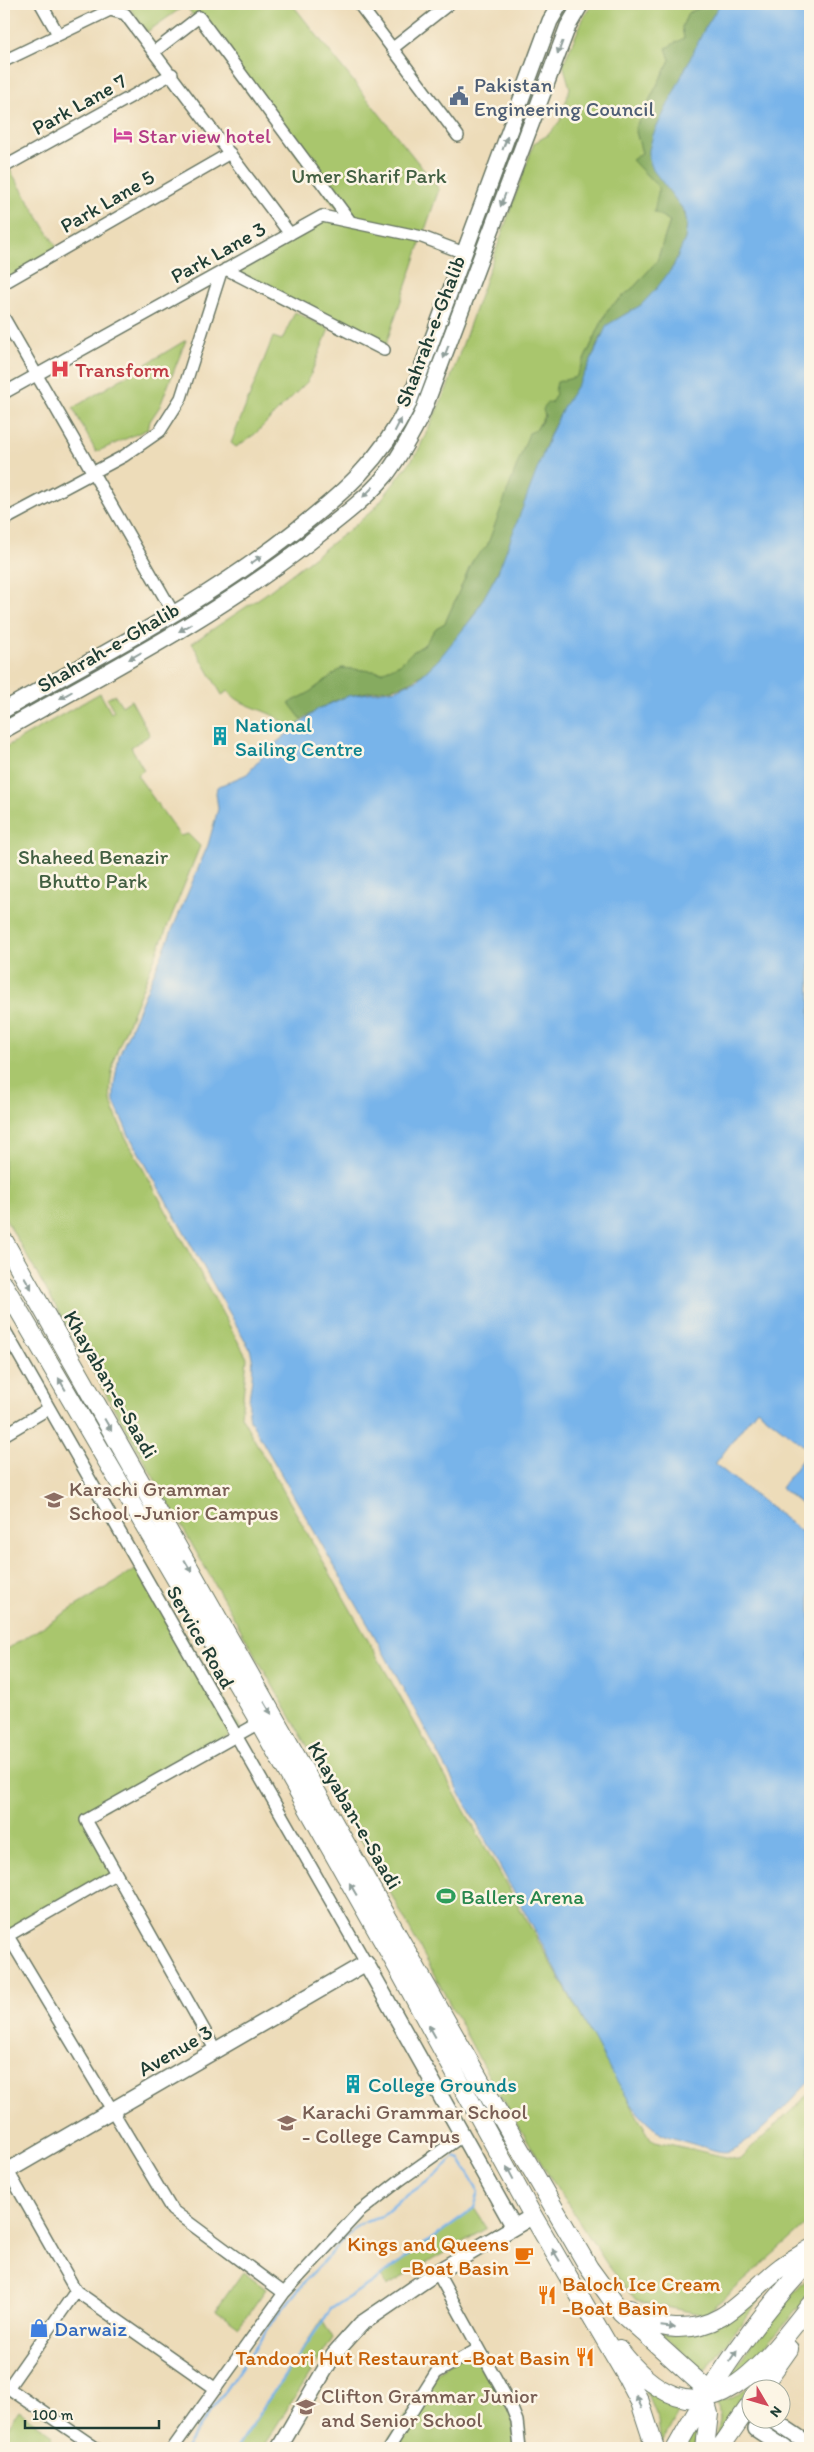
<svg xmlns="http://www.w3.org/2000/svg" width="814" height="2452" font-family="Itim,sans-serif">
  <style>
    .green { fill: #a9c66d; stroke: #648250 }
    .forest { fill: #86ab60; stroke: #52744a }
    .water { fill: #78b4ea; stroke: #4c788f }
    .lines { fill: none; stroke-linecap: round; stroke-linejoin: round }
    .stream { stroke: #78b4ea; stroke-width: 2.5 }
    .street-casing { stroke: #677563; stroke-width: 14 }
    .secondary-casing { stroke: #677563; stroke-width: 18 }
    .primary-casing { stroke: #677563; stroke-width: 20 }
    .street { stroke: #fff; stroke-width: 11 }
    .secondary { stroke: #fff; stroke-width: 15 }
    .primary { stroke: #fff; stroke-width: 18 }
    .oneway { fill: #8f9e9a }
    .labels { text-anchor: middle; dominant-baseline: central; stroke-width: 5; stroke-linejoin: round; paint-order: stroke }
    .service-label { font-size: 21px; fill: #4e5e75; stroke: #fcf5e5; text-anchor: start }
    .street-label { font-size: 21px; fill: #1f3d34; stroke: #fcf5e5 }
    .hotel-label { font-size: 21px; fill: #b23c85; stroke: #fcf5e5; text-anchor: start }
    .park-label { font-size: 21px; fill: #425f42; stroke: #fcf5e5 }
    .health-label { font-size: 21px; fill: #be3a42; stroke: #fcf5e5; text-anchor: start }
    .culture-label { font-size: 21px; fill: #0d838f; stroke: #fcf5e5; text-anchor: start }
    .education-label { font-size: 21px; fill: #785e54; stroke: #fcf5e5; text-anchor: start }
    .leisure-label { font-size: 21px; fill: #27864d; stroke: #fcf5e5; text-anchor: start }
    .food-label { font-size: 21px; fill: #c56008; stroke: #fcf5e5; text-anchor: end }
    .shop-label { font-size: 21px; fill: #366cbe; stroke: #fcf5e5; text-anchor: start }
  </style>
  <rect width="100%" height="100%" fill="#fcf5e5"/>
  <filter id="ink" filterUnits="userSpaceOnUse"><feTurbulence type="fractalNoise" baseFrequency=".02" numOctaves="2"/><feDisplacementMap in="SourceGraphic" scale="10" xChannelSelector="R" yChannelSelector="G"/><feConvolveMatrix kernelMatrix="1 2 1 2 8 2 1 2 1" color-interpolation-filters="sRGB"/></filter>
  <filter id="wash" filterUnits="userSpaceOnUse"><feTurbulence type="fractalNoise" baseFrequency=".0096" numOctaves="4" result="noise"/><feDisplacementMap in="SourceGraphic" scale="20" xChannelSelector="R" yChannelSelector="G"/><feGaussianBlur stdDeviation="1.12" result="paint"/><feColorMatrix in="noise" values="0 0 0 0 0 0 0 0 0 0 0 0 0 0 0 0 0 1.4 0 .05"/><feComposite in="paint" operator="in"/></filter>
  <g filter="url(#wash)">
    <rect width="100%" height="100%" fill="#eddcb9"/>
    <path class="green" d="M127,4H187L147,32Z
      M189,4H292L439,189L385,347L229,268L322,216L345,220L186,6Z
      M592,4H702L700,8L688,13L682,27L684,38L670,60L635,128L642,153L633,160L659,188L670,221L657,261L635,286L608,309L576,377L564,381L536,430L487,546L473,560L445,623L436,628L424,645L411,653L400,664L382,672L342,668L307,694L290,703L302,720L289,732L290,729C274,708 243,710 228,691L222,695L192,643L264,595L353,527L375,508L417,453L448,386L534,143L548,135L560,121L570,88L563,64L585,15Z
      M7,165L59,251L4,283V167Z
      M295,312L329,329L308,381L255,434L236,447L231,443L273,337L282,340Z
      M186,340L160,406L150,421L148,429L96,452L73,408Z
      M100,693L111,713L114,711L107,698L115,695L122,706L131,700L150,735L131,747L144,770L137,775L180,836L188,834L200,846L115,1056C107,1096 108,1100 126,1138L247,1358L241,1416L651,2140L739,2160L810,2093V2221L705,2315L636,2301L607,2264L546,2171L488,2075L376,1866L4,1216V748Z
      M142,1565L241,1728L86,1820L115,1874L4,1938V1651Z
      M474,2208L487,2228L387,2286L381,2276Z
      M243,2272L266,2289L239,2327L216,2310Z
      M810,2275V2295L743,2371L724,2385L758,2333Z
      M778,2276L704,2372L660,2332L674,2335Z
      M322,2319L333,2338L262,2448H237Z
      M472,2348L505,2403L511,2417L516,2448H383L436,2373Z
      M757,2378L716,2438L720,2419L717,2402C735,2398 744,2391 757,2378Z
      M644,2387L677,2402L678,2413L661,2445L658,2420Z
      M19,2411L53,2435L44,2448H4V2433Z
      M699,2421L701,2436L697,2448H683Z"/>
    <path class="forest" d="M702,4H720L704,30L678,202C682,208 686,215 687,222C689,249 660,291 640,306C625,316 612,318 602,335C595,347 592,361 585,373C574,393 561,411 551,432C543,452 537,473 530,493C508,553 483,614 437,661C404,695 390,685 349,696C332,701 316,710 302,720L289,703L307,694L342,668L382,672L400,664L411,653L424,645L436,628L445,623L473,560L487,546L529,433L536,430L545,416L543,410L546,403H551L556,394L555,391L557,382L576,377L608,309L635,286L657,261L670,221L654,212L659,188L632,160L642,153L635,128L670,60L666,48L684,38L682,27L688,13L700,8Z"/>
    <path class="water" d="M720,4H810V1511L781,1488L809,1450L757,1409L715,1464L810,1538V2081C790,2101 755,2142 730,2151C720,2154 710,2148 700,2146C687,2142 673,2139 661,2133C638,2120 624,2092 611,2071L374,1635L250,1420C245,1396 258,1372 250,1349L129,1135L114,1102V1085L119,1056L208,845L218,809L216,793L217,787L247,774L271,747L318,709L348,696L397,689L417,680L438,660L473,617L498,572L551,433L564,406L586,371L607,325L641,305L656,289L673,267L685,239L687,224L685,212L653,170L649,159V150L653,135L704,30Z"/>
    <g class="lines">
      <path class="stream" d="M185,2448L276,2317L305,2281L357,2226L365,2221L382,2216L400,2200L437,2175L454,2157L460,2159L479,2192L474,2208L381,2276L331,2309L266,2403L237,2448"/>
    </g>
  </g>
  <g filter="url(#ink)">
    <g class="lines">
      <g class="street-casing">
        <path id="street" d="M41,4L58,34
          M359,4L458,136
          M393,48L449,4
          M155,51L199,17L350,221
          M4,61L110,10L125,14L290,234
          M4,167L172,74
          M226,269L384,350
          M4,283L230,153
          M4,318L174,614
          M4,393L322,216L422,237L464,253
          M4,520L124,456L160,431L181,398L221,272
          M4,1329L366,1963
          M4,1435L48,1409
          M8,1936L172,2210L284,2293L173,2448
          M4,1938L115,1874
          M216,2051L86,1820L259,1723
          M4,2164L76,2291L216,2389
          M437,2272L511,2406L517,2421L520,2448
          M284,2293L358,2213L400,2180L462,2136
          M4,2385L96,2448
          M8,2388L76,2291
          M389,2448L436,2373L478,2349"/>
      </g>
      <g class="secondary-casing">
        <path id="secondary" d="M4,710C103,653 206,602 296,530C343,493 381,460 408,405L550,21L560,4
          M4,730C108,671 216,616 311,541C336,521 364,501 385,476C400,457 411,435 422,414L568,26L581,4
          M4,2173L366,1963L514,2227
          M773,2420L810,2445
          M756,2429L785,2448
          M279,2448L334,2354L361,2324L437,2272L533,2216"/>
      </g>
      <g class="primary-casing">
        <path id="primary" d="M4,1241L482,2084L589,2268L621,2312L701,2384L709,2414L705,2448
          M4,1285L254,1713L389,1952L533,2216L628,2379L640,2402L655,2448
          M630,2309C643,2321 657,2327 675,2328C726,2330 745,2294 781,2267C790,2260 801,2255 810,2249
          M619,2349C697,2451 755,2376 810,2305
          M760,2390L789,2349
          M676,2448C714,2379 756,2318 810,2261
          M720,2448L752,2402"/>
      </g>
      <use href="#street" class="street"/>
      <use href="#secondary" class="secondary"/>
      <use href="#primary" class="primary"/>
    </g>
    <defs><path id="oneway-solid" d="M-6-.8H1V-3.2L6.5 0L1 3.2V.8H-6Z" transform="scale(1.25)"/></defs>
    <g class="oneway">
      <use href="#oneway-solid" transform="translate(560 48) rotate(111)"/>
      <use href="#oneway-solid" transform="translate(505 143) rotate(-70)"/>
      <use href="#oneway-solid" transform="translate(503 200) rotate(111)"/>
      <use href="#oneway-solid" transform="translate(446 352) rotate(111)"/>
      <use href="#oneway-solid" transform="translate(398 425) rotate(-63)"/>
      <use href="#oneway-solid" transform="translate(368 492) rotate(136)"/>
      <use href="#oneway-solid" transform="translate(256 560) rotate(-35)"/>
      <use href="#oneway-solid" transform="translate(185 628) rotate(150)"/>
      <use href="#oneway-solid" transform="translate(135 656) rotate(150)"/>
      <use href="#oneway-solid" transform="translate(66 695) rotate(150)"/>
      <use href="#oneway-solid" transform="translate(28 1283) rotate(60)"/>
      <use href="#oneway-solid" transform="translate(62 1384) rotate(-120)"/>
      <use href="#oneway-solid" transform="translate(108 1425) rotate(60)"/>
      <use href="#oneway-solid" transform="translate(188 1566) rotate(60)"/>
      <use href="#oneway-solid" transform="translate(268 1708) rotate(60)"/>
      <use href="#oneway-solid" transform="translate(353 1889) rotate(-120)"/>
      <use href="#oneway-solid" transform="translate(432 2031) rotate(-119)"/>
      <use href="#oneway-solid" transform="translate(510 2173) rotate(-118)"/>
      <use href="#oneway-solid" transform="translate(556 2255) rotate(-121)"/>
      <use href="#oneway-solid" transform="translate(668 2327) rotate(6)"/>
      <use href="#oneway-solid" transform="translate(733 2356) rotate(-56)"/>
      <use href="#oneway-solid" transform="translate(639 2402) rotate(-114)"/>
    </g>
  </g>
  <defs>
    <g id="civic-bare" transform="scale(1.5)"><path d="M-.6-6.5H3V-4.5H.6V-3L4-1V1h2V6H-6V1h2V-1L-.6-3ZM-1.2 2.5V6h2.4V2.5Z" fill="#5c6f8a" stroke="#fcf5e5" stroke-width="2.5" paint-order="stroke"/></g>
    <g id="hotel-bare" transform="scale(1.5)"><path d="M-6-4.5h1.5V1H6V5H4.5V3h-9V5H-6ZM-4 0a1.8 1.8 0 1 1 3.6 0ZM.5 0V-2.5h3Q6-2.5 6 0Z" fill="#d1479c" stroke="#fcf5e5" stroke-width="2.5" paint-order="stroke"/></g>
    <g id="hospital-bare" transform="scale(1.5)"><path d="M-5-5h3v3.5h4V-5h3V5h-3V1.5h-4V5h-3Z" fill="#e0444e" stroke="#fcf5e5" stroke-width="2.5" paint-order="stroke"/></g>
    <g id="building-bare" transform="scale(1.5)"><path d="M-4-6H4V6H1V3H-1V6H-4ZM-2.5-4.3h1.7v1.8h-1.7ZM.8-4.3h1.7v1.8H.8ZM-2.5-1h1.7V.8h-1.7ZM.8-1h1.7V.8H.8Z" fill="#0f9aa8" stroke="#fcf5e5" stroke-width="2.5" paint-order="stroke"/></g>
    <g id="school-bare" transform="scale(1.5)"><path d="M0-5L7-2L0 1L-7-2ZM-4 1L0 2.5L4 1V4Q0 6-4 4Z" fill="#8d6e63" stroke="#fcf5e5" stroke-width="2.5" paint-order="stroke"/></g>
    <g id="stadium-bare" transform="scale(1.5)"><path d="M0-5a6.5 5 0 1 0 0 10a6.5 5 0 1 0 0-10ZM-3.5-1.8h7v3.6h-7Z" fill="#2e9e5b" stroke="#fcf5e5" stroke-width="2.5" paint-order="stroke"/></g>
    <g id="university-bare" transform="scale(1.5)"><path d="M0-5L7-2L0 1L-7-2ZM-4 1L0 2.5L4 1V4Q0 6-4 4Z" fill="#8d6e63" stroke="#fcf5e5" stroke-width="2.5" paint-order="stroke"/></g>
    <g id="cafe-bare" transform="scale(1.5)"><path d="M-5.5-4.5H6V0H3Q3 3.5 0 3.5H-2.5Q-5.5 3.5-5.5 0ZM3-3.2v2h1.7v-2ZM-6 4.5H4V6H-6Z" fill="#e8710a" stroke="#fcf5e5" stroke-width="2.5" paint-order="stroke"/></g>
    <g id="restaurant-bare" transform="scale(1.5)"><path d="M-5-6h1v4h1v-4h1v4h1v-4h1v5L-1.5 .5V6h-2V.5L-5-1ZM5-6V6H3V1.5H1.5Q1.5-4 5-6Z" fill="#e8710a" stroke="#fcf5e5" stroke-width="2.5" paint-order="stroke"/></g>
    <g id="shop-bare" transform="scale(1.5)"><path d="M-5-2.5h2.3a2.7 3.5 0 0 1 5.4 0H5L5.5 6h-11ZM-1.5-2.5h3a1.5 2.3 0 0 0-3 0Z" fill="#3f7fe0" stroke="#fcf5e5" stroke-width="2.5" paint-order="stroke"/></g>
  </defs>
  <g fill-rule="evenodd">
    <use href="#civic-bare" x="459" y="96"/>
    <use href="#hotel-bare" x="123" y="135"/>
    <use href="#hospital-bare" x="60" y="369"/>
    <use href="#building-bare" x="220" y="736"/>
    <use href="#school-bare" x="54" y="1500"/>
    <use href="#stadium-bare" x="446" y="1896"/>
    <use href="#building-bare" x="353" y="2084"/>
    <use href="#university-bare" x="287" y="2123"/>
    <use href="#cafe-bare" x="524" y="2255"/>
    <use href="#restaurant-bare" x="547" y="2295"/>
    <use href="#shop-bare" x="39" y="2328"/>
    <use href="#restaurant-bare" x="585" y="2357"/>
    <use href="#university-bare" x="306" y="2407"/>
  </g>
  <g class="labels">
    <g class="service-label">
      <text x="474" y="84">Pakistan<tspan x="474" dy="24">Engineering Council</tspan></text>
    </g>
    <g class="street-label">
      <text transform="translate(79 104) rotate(-29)">Park Lane 7</text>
      <text transform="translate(107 201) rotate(-30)">Park Lane 5</text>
      <text transform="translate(218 252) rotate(-29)">Park Lane 3</text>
      <text transform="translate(430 331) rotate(-69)">Shahrah-e-Ghalib</text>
      <text transform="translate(108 647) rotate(-30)">Shahrah-e-Ghalib</text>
      <text transform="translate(111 1384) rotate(60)">Khayaban-e-Saadi</text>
      <text transform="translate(201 1637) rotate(60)">Service Road</text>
      <text transform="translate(355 1815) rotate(60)">Khayaban-e-Saadi</text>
      <text transform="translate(175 2050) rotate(-30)">Avenue 3</text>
    </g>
    <g class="hotel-label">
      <text x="138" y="135">Star view hotel</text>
    </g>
    <g class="park-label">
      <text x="369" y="175">Umer Sharif Park</text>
      <text x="93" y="856">Shaheed Benazir<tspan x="93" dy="24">Bhutto Park</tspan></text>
    </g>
    <g class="health-label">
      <text x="75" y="369">Transform</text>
    </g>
    <g class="culture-label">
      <text x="235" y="724">National<tspan x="235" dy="24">Sailing Centre</tspan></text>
      <text x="368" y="2084">College Grounds</text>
    </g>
    <g class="education-label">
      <text x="69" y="1488">Karachi Grammar<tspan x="69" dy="24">School -Junior Campus</tspan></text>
      <text x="302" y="2111">Karachi Grammar School<tspan x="302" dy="24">- College Campus</tspan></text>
      <text x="321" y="2395">Clifton Grammar Junior<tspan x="321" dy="24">and Senior School</tspan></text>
    </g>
    <g class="leisure-label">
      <text x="461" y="1896">Ballers Arena</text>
    </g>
    <g class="food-label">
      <text x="509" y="2243">Kings and Queens<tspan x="509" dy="24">-Boat Basin</tspan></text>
      <text x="562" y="2283" text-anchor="start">Baloch Ice Cream<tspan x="562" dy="24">-Boat Basin</tspan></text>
      <text x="570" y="2357">Tandoori Hut Restaurant -Boat Basin</text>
    </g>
    <g class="shop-label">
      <text x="54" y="2328">Darwaiz</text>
    </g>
  </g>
  <rect width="814" height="2452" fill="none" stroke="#fcf5e5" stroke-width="20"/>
  <g transform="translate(766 2404) rotate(128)"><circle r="24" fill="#fcf5e5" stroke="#a4ab9e"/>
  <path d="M0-4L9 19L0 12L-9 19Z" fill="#d1495b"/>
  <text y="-8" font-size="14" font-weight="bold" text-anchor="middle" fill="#1f3d34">N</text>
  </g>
  <path d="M25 2420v8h134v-8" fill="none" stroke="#1f3d34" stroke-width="2.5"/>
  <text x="32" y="2420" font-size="15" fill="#1f3d34" stroke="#fcf5e5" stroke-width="4" paint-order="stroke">100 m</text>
</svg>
